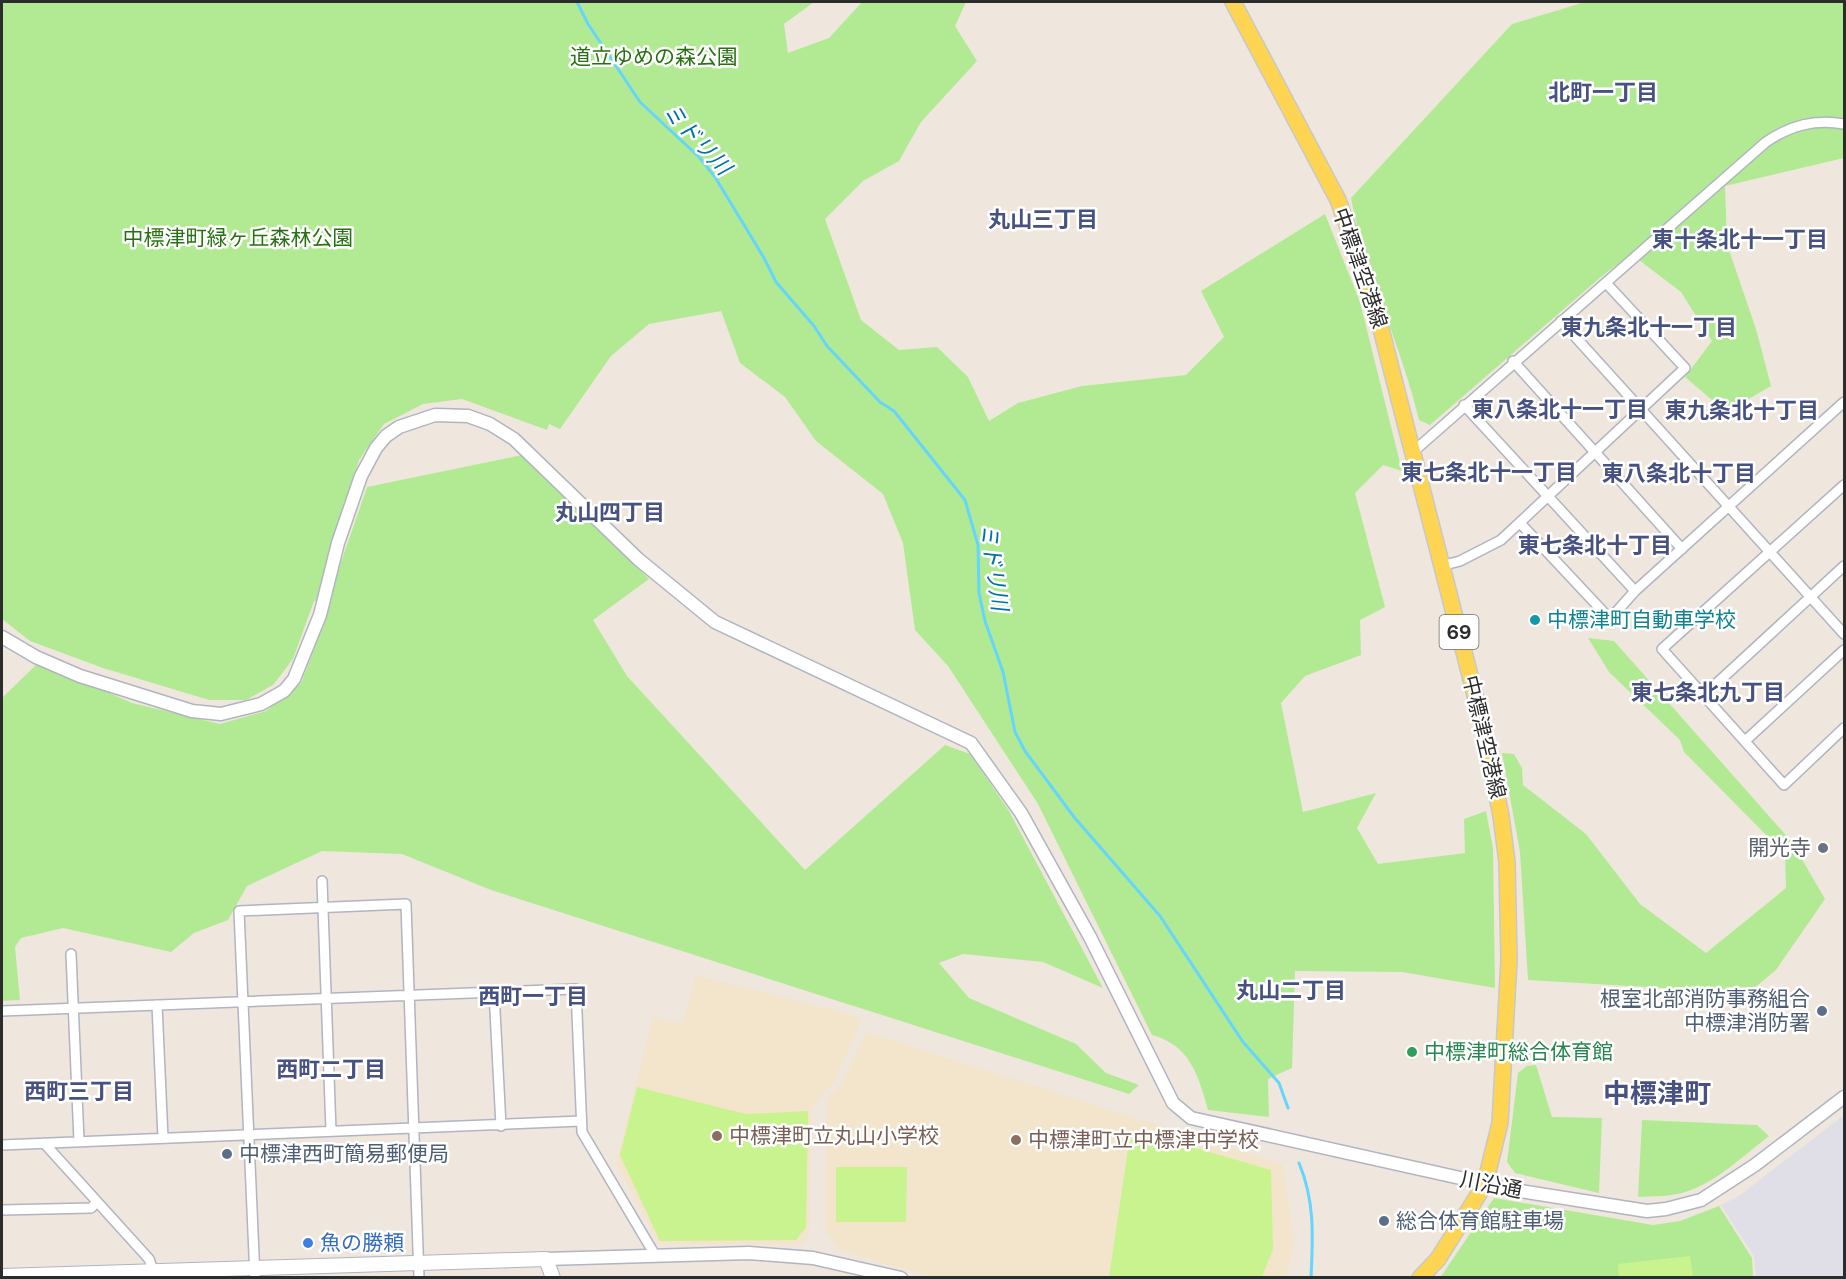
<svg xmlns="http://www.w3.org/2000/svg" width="1846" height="1279" font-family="'DM Sans','Noto Sans JP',sans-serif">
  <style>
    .industrial { fill: #e0dee7 }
    .education { fill: #f2e5cb }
    .green { fill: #b2ea94 }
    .pitch { fill: #c9f38f }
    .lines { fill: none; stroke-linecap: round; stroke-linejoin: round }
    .stream { stroke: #66d5fb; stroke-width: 3 }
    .minor-casing { stroke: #b1b4c1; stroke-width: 12 }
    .tertiary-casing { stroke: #b1b4c1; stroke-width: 15 }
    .secondary-casing { stroke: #b1b4c1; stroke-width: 16 }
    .primary-casing { stroke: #c8c8c8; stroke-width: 18 }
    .minor { stroke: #fff; stroke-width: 9 }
    .tertiary { stroke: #fff; stroke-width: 12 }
    .secondary { stroke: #fff; stroke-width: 14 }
    .primary { stroke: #fed552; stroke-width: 15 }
    .culture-dot { fill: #0f9aa8; stroke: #fff; stroke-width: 2 }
    .worship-dot { fill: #6b7280; stroke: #fff; stroke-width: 2 }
    .service-dot { fill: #5c6f8a; stroke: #fff; stroke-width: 2 }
    .leisure-dot { fill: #2e9e5b; stroke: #fff; stroke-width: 2 }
    .education-dot { fill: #8d6e63; stroke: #fff; stroke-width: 2 }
    .shop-dot { fill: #3f7fe0; stroke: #fff; stroke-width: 2 }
    .labels { text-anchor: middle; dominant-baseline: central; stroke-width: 5; stroke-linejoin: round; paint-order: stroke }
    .shield { fill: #fff; stroke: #6b6b6b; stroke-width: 1.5 }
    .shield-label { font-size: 20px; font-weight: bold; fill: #2c2c2c }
    .park-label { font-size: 21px; fill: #287113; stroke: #fff }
    .street-label { font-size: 21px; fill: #2c2c2c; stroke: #fff }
    .culture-label { font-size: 21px; fill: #0d838f; stroke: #fff; text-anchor: start }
    .worship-label { font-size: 21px; fill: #5b616d; stroke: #fff; text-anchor: end }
    .service-label { font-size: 21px; fill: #4e5e75; stroke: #fff; text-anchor: start }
    .leisure-label { font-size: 21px; fill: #27864d; stroke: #fff; text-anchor: start }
    .education-label { font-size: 21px; fill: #785e54; stroke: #fff; text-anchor: start }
    .shop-label { font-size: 21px; fill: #366cbe; stroke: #fff; text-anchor: start }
    .neighbourhood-label { font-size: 22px; font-weight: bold; fill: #475282; stroke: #fff }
    .water-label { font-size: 22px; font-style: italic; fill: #0072ab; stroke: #fff }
    .district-label { font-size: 27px; font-weight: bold; fill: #475282; stroke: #fff }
  </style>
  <rect width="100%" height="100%" fill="#efe7dd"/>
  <path class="industrial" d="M1844,1115V1277H1756L1754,1256L1721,1205L1739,1196Z"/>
  <path class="education" d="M696,975L862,1018L835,1081L811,1108L809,1237L801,1245L659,1244L616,1163L653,1017L682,1024Z
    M866,1032L1283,1165L1294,1244L1286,1277L935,1278L840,1250L825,1231L827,1098L840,1086Z"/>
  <path class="green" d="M2,2H814L784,24L788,53L829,38L862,2H966L955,26L977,61L921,122L899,161L863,181L825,219L861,320L899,350L937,347L968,377L989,421L1018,403L1082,386L1186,375L1224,337L1201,291L1325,214L1360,302L1402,471L1383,465L1355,493L1385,607L1360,620L1361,655L1305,676L1281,703L1303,812L1376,793L1357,828L1378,864L1465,853L1464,819L1486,811L1493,848L1495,988L1402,972L1295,971L1292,1068L1268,1079L1269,1117L1208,1110C1198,1075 1190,1045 1152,1035L1038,804L948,666L915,630L903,543L883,494L816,441L785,397L740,363L721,311L649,324L611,356L560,429L549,424L547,430L462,399L423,404L384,424L359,460L316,601H314L293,659L273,685L246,700H209L103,668L30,641L2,619Z
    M1585,2H1844V158L1725,186L1727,244L1756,329L1771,386L1726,412L1685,377L1712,341L1681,292L1631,254L1602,276L1430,425L1419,420C1401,344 1365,274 1351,198L1512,24Z
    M522,455L649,579L593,620L627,676L805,870L945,745L970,754L1009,811L1103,988L1043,962L963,954L939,963L969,998L1076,1044L1106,1073L1139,1085L1129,1094L491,890L402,854L322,851L247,886L228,920L194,933L171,952L63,928L21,938L15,947L20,1000L2,1001V698L39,662L132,703L220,724L266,711L301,683L323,626L337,574L367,487Z
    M1588,638L1614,641L1792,842L1825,899L1776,970L1748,993L1528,980L1520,852L1502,753L1514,754L1522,768L1523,785L1586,834L1640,904L1706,953L1786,888L1785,854L1684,752L1680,740L1609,672Z
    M1536,1065L1552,1117L1602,1118L1599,1193L1515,1173L1507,1162L1518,1073L1527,1066Z
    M1642,1120L1757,1125L1769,1136C1744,1155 1718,1181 1688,1191C1672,1197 1655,1196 1638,1197Z
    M1494,1198L1653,1225L1680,1221L1719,1206L1752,1258L1753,1277L1440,1278Z"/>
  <path class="pitch" d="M637,1087L746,1114L808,1111L806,1227L796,1240L660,1241L620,1155Z
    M1141,1132L1271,1170L1273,1249L1262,1277H1109L1129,1142Z
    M836,1167H907L906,1222H836Z
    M1690,1256L1693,1277H1619L1618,1264Z"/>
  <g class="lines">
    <path class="stream" d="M577,2L588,24L640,102L699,157L715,177L764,258L776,282L814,326L827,346L880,402L894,411L965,500L978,545L979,593L985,621L1003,672L1015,732L1025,751L1074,817L1160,916L1243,1042L1279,1083L1288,1108
      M1299,1163C1315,1201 1313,1237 1311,1278"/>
    <g class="minor-casing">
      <path id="minor" d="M1561,321L1844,634
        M1513,361L1682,549
        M1464,405L1635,591L1844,402
        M1414,451L1766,142C1791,125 1815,119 1844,124
        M1844,485L1662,649L1784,785L1844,728
        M1521,524L1610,619L1635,591
        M1441,566L1460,561L1501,540L1685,368L1606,283
        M1703,696L1844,566
        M1745,741L1844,650
        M322,881L331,1131
        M71,954L79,1141
        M494,992L501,1126
        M157,1005L163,1138
        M2,1011L576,989L582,1132L655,1255
        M44,1143L149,1259L154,1273
        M2,1145L581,1121
        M2,1210L91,1208L97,1202
        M255,1278L239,911L406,904L419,1278"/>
    </g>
    <g class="tertiary-casing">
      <path id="tertiary" d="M2,637L36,657L80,676L192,711L221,714L261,704L284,691L294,679L320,615L338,543L361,476L376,448L386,436L399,427L435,415L468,416L490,424L514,439L638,559L715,622L971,743L1021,813L1090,937L1173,1103L1191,1118L1514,1190L1647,1211L1666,1209L1701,1200L1755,1165L1844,1097
        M546,1259L749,1253L813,1258L901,1278"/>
    </g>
    <g class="secondary-casing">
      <path id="secondary" d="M2,1276L546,1259L553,1278"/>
    </g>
    <g class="primary-casing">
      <path id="primary" d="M1233,2L1338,200L1372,294L1484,730L1501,816L1507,862L1509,960L1500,1123L1485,1184L1438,1259L1420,1278"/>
    </g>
    <use href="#minor" class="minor"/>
    <use href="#tertiary" class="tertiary"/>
    <use href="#secondary" class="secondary"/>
    <use href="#primary" class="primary"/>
  </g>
  <circle class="culture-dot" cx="1535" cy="620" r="6"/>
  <circle class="worship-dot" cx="1823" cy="848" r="6"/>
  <g class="service-dot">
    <circle cx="1822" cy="1011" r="6"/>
    <circle cx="227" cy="1154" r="6"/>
    <circle cx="1384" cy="1221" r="6"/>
  </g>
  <circle class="leisure-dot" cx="1412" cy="1052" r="6"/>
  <g class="education-dot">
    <circle cx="717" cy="1136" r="6"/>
    <circle cx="1016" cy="1140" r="6"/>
  </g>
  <circle class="shop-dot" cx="308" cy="1243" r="6"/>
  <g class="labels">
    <rect class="shield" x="1439.5" y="615" width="39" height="34" rx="4.5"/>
    <g class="shield-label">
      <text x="1459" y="632">69</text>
    </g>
    <g class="park-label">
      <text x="654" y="57">道立ゆめの森公園</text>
      <text x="238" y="238">中標津町緑ヶ丘森林公園</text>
    </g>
    <g class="street-label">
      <text transform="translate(1360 268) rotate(71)">中標津空港線</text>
      <text transform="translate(1484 737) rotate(77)">中標津空港線</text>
      <text transform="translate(1491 1185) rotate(11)">川沿通</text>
    </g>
    <g class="culture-label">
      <text x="1547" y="620">中標津町自動車学校</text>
    </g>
    <g class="worship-label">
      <text x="1811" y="848">開光寺</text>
    </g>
    <g class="service-label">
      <text x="1810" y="999" text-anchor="end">根室北部消防事務組合<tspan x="1810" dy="24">中標津消防署</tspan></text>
      <text x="239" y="1154">中標津西町簡易郵便局</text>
      <text x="1396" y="1221">総合体育館駐車場</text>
    </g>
    <g class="leisure-label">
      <text x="1424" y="1052">中標津町総合体育館</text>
    </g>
    <g class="education-label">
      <text x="729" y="1136">中標津町立丸山小学校</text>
      <text x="1028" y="1140">中標津町立中標津中学校</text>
    </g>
    <g class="shop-label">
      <text x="320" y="1243">魚の勝頼</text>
    </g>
    <g class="neighbourhood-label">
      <text x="1603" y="92">北町一丁目</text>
      <text x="1043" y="219">丸山三丁目</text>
      <text x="1740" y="239">東十条北十一丁目</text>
      <text x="1649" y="327">東九条北十一丁目</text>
      <text x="1560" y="409">東八条北十一丁目</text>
      <text x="1742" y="410">東九条北十丁目</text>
      <text x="1489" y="472">東七条北十一丁目</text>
      <text x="1679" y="473">東八条北十丁目</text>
      <text x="610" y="512">丸山四丁目</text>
      <text x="1595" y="545">東七条北十丁目</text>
      <text x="1708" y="692">東七条北九丁目</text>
      <text x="1291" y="990">丸山二丁目</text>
      <text x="533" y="996">西町一丁目</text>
      <text x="331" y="1069">西町二丁目</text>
      <text x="79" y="1091">西町三丁目</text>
    </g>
    <g class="water-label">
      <text transform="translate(697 139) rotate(47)">ミドリ川</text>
      <text transform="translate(994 567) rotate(82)">ミドリ川</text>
    </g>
    <g class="district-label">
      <text x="1657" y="1093">中標津町</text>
    </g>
  </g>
  <rect width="1846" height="1279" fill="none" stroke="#2c2c2c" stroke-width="6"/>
</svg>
